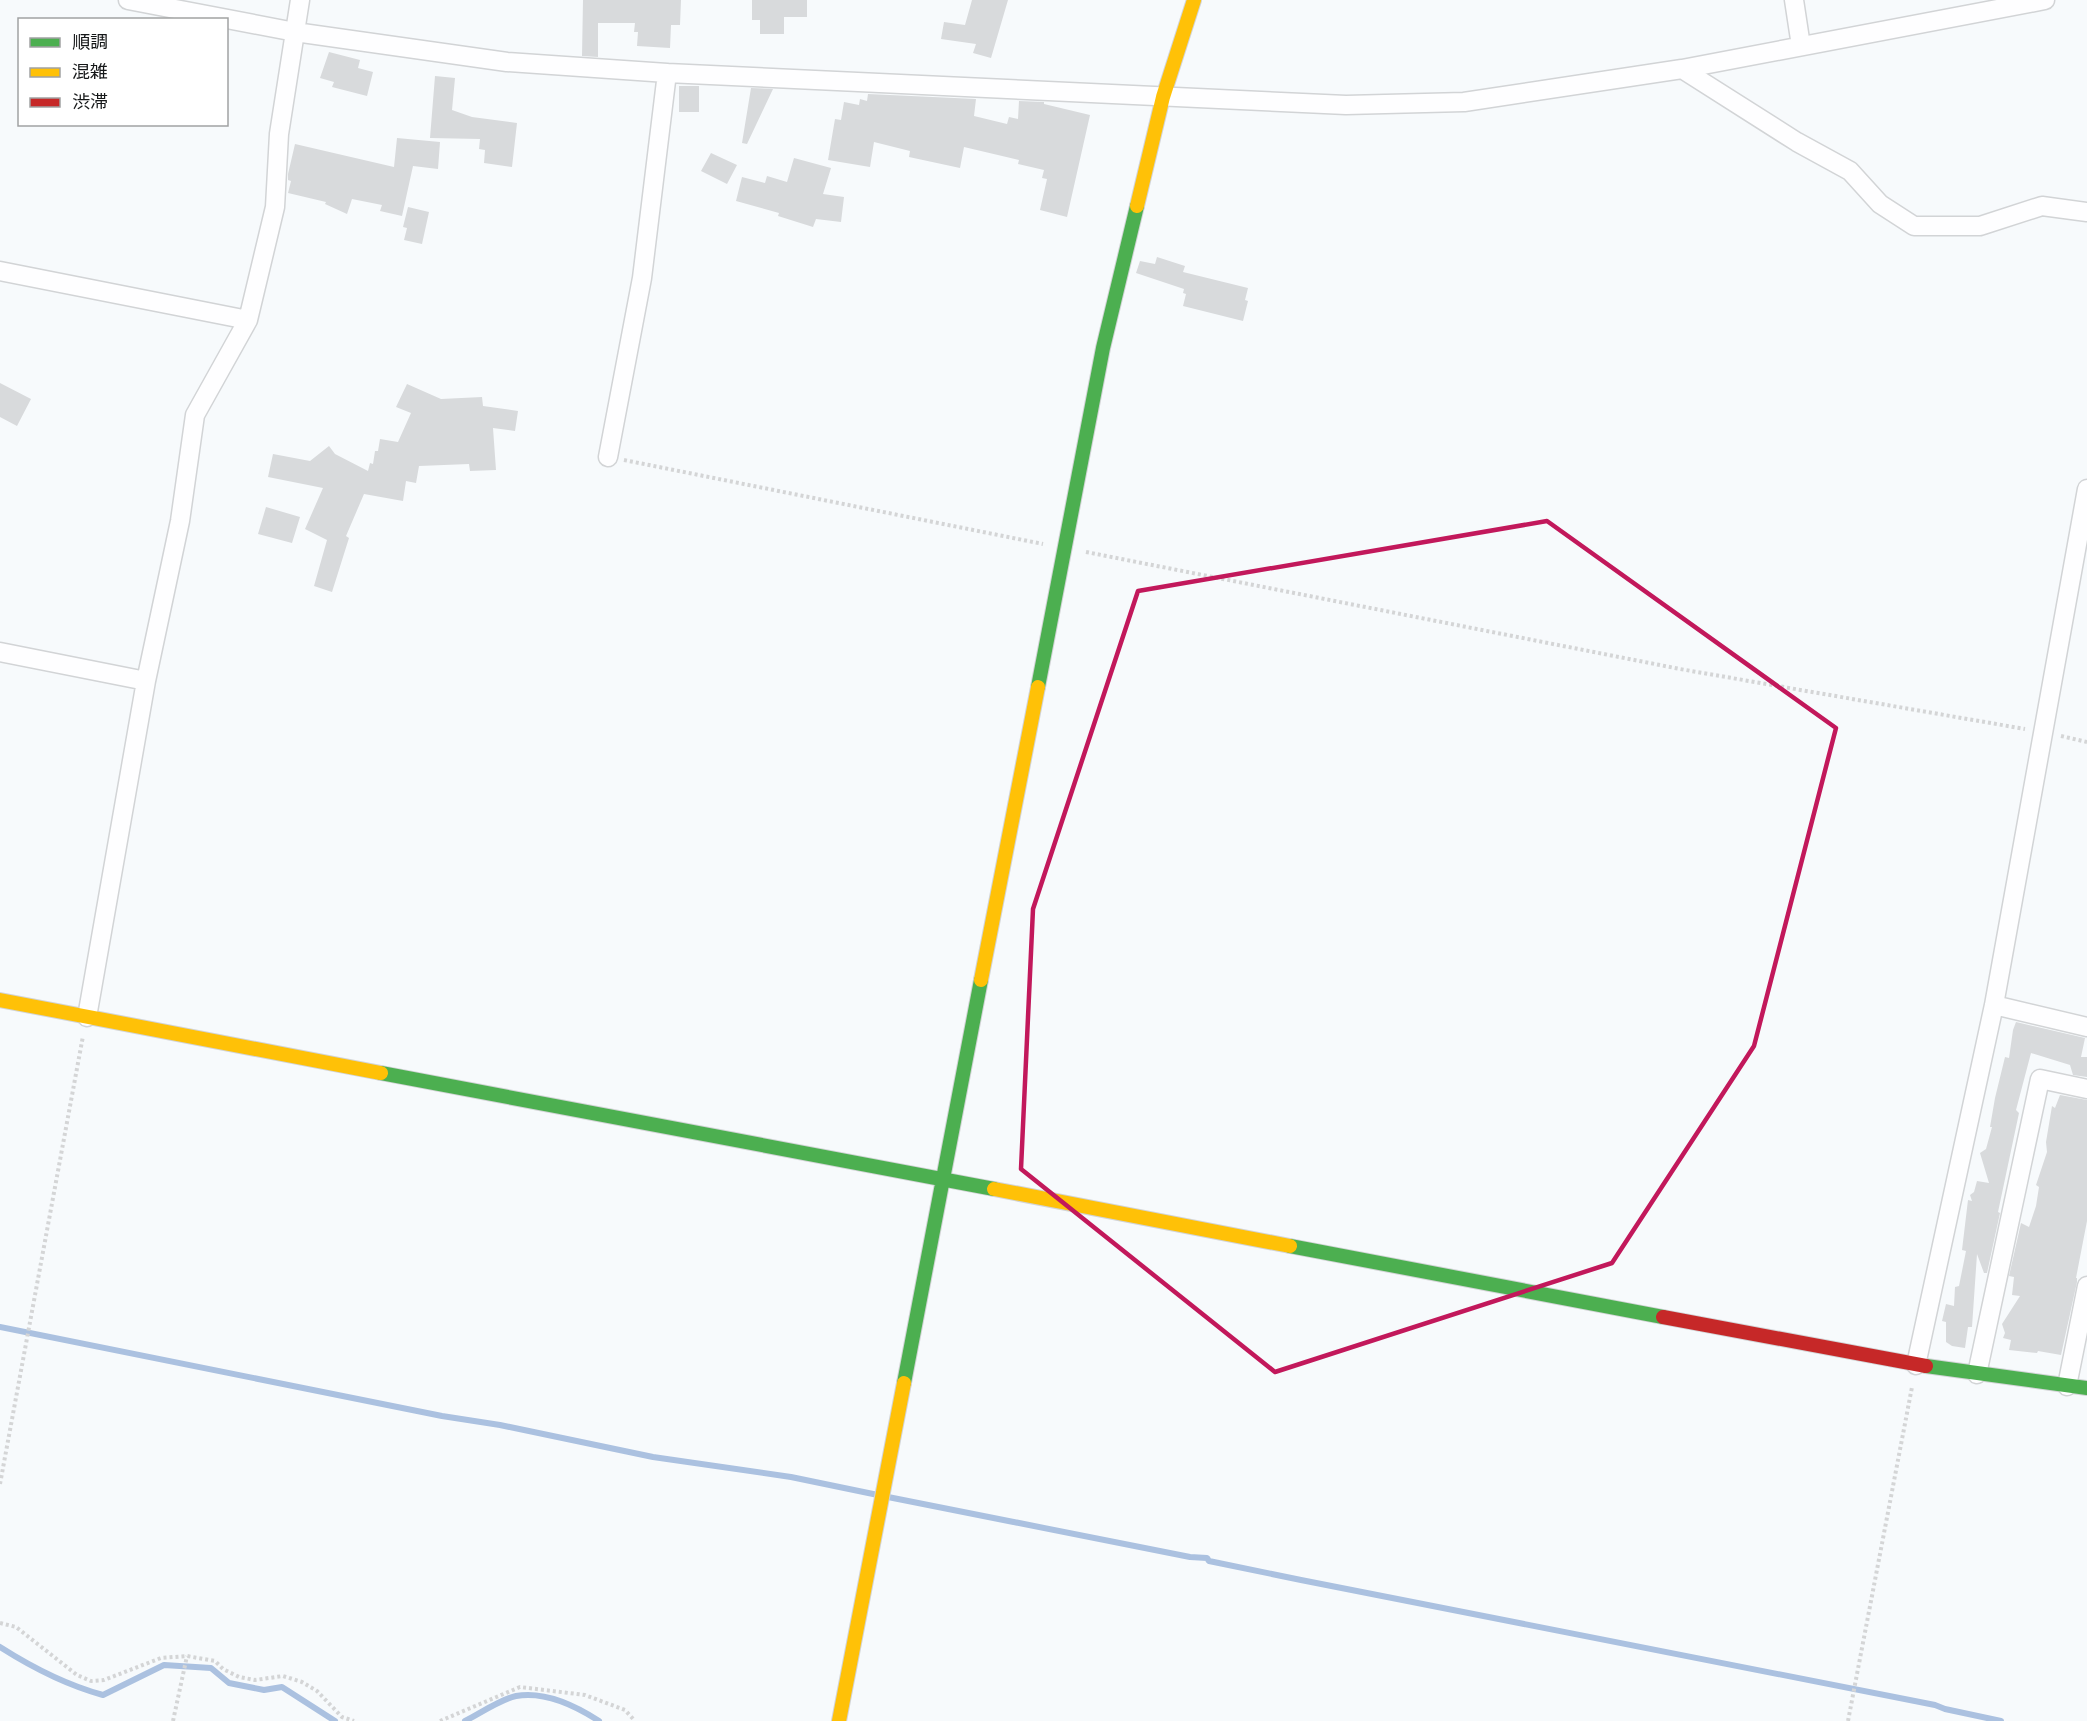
<svg xmlns="http://www.w3.org/2000/svg" width="2087" height="1721" font-family="Signika,'Noto Sans JP',sans-serif">
  <style>
    .lines { fill: none; stroke-linecap: round; stroke-linejoin: round }
    .stream { stroke: #abc1e0; stroke-width: 6 }
    .building { fill: #d8dadc }
    .street-casing { stroke: #d2d4d6; stroke-width: 21 }
    .fast-casing { stroke: #d2d4d6; stroke-width: 16 }
    .slow-casing { stroke: #d2d4d6; stroke-width: 16 }
    .jam-casing { stroke: #d2d4d6; stroke-width: 16 }
    .path { stroke: #d4d5d6; stroke-width: 4; stroke-dasharray: 3 3; stroke-linecap: butt }
    .street { stroke: #fefeff; stroke-width: 18 }
    .fast { stroke: #4caf50; stroke-width: 14 }
    .slow { stroke: #ffc107; stroke-width: 14 }
    .jam { stroke: #c62828; stroke-width: 14 }
    .marked { fill: none; stroke: #c2185b; stroke-width: 4.5; stroke-linejoin: round }
  </style>
  <rect width="100%" height="100%" fill="#f7fafc"/>
  <g class="lines">
    <path class="stream" d="M0,1327L442,1416L500,1425L653,1457L791,1477L878,1495
      M888,1497L1190,1557L1207,1558L1209,1561L1301,1580L1935,1705L1945,1709L2001,1721
      M0,1647C33,1668 66,1685 103,1695L164,1665L211,1668L229,1683L264,1690L282,1687L335,1721
      M465,1721C479,1714 501,1699 516,1696C544,1691 576,1706 599,1721"/>
  </g>
  <path class="building" d="M583,0H681L680,25H671L670,48L637,46L638,32H634L635,23H598V57L582,56Z
    M752,0H807V17H784V34H760V20H752Z
    M972,0H1008L991,58L973,53L976,44L941,39L944,22L965,25Z
    M329,52L360,60L358,68L373,72L367,96L332,87L334,82L320,78Z
    M435,76L455,78L452,110L472,117L517,123L512,167L484,163L485,150L479,149L480,139L430,138Z
    M679,86H699V112H679Z
    M751,88L773,89L747,144L742,143Z
    M868,94L976,99L974,116L1007,124L1009,117L1018,119L1019,101L1044,102V104L1090,115L1067,217L1040,210L1047,179L1042,178L1044,170L1018,164L1019,160L964,147L960,168L909,157L910,151L874,142L870,167L828,160L835,119L841,120L844,102L859,105L860,99L867,101Z
    M397,138L440,142L438,169L413,166L402,216L380,211L382,205L352,199L347,214L325,204L326,202L288,193L291,181L288,180V174L295,144L394,167Z
    M711,153L737,165L727,184L701,171Z
    M794,158L831,168L823,194L844,197L841,222L816,219L813,227L778,216L779,213L736,201L742,177L765,183L767,176L787,182Z
    M408,207L429,212L422,244L404,240L407,228L403,227Z
    M1157,257L1185,266L1183,272L1248,288L1245,300L1248,301L1243,321L1183,306L1186,294L1183,293L1184,289L1136,273L1140,261L1155,264Z
    M0,383L31,399L17,426L0,417Z
    M407,384L441,399L482,397L483,406L518,411L515,431L493,428L496,470L470,471L469,464L419,466L416,483L406,481L403,501L364,494L346,536L349,538L332,592L314,586L327,540L305,529L323,488L268,477L273,454L310,461L329,446L335,454L368,471L370,463L373,464L375,451H378L380,439L398,442L411,413L396,407Z
    M266,507L300,517L292,543L258,534Z
    M2016,1022L2085,1038L2081,1057H2087V1077L2073,1075L2070,1065L2031,1053L2016,1110L2019,1113L1998,1212L2000,1213L1987,1273H1984L1977,1254L1972,1327H1968L1965,1348L1952,1346L1946,1342V1322L1942,1321L1946,1304L1954,1306L1955,1287L1959,1286L1966,1251L1962,1250L1968,1200L1972,1201L1970,1195L1974,1192L1977,1181L1989,1183L1980,1153L1986,1149L1992,1127H1990L1995,1098L2005,1057L2009,1058L2013,1030Z
    M2060,1095L2087,1100V1221L2076,1278H2077V1282L2061,1355L2038,1351L2037,1353L2009,1350L2011,1340L2003,1338L2005,1333L2002,1324L2020,1296L2012,1295L2014,1277L2009,1276L2021,1223L2029,1227L2036,1206L2039,1187L2036,1185L2047,1152L2046,1142L2052,1106L2055,1108Z"/>
  <g class="lines">
    <g class="street-casing">
      <path id="street" d="M128,0L295,32L507,62L667,73L1346,105L1464,102L1682,69L2045,0
        M1794,0L1801,46
        M1682,69L1797,142L1850,171L1880,204L1914,226H1980L2042,206L2087,212
        M0,271L248,320
        M608,457L642,278L667,73
        M0,652L146,681
        M1994,1005L2087,1027
        M87,1017L146,681L180,521L195,415L248,320L275,207L279,134L300,0
        M1916,1365L1994,1005L2087,489
        M1977,1374L2040,1079L2087,1089
        M2067,1386L2087,1286"/>
    </g>
    <g class="fast-casing">
      <path id="fast" d="M1038,687L1103,348L1137,206
        M381,1073L994,1189
        M1290,1246L1663,1317
        M1926,1366L2087,1388
        M904,1383L981,980"/>
    </g>
    <g class="slow-casing">
      <path id="slow" d="M1137,206L1163,97L1194,0
        M981,980L1038,687
        M0,1000L381,1073
        M994,1189L1290,1246
        M839,1721L904,1383"/>
    </g>
    <g class="jam-casing">
      <path id="jam" d="M1663,1317L1926,1366"/>
    </g>
    <path class="path" d="M624,460L1043,544
      M1086,552L1680,669L2025,729
      M2061,736L2087,742
      M0,1484L83,1036
      M0,1623L16,1627L77,1675L91,1681L104,1680L161,1658L187,1656L215,1661L223,1669L239,1677L255,1680L283,1676L302,1682L317,1691L342,1717L354,1721
      M173,1721L187,1656
      M440,1721L520,1687L585,1695L625,1710L635,1721
      M1848,1721L1912,1387"/>
    <use href="#street" class="street"/>
    <use href="#fast" class="fast"/>
    <use href="#slow" class="slow"/>
    <use href="#jam" class="jam"/>
  </g>
  <path class="marked" d="M1547,521L1836,728L1754,1046L1612,1263L1275,1372L1021,1169L1033,909L1138,591Z"/>
  <rect x="18" y="18" width="210" height="108" fill="#ffffff" stroke="#a1a2a3" stroke-width="1.5"/>
  <rect x="30" y="38" width="30" height="9" fill="#4caf50" stroke="#a1a2a3" stroke-width="1.5"/>
  <text x="72" y="48" font-size="18" fill="#151718">順調</text>
  <rect x="30" y="68" width="30" height="9" fill="#ffc107" stroke="#a1a2a3" stroke-width="1.5"/>
  <text x="72" y="78" font-size="18" fill="#151718">混雑</text>
  <rect x="30" y="98" width="30" height="9" fill="#c62828" stroke="#a1a2a3" stroke-width="1.5"/>
  <text x="72" y="108" font-size="18" fill="#151718">渋滞</text>
</svg>
